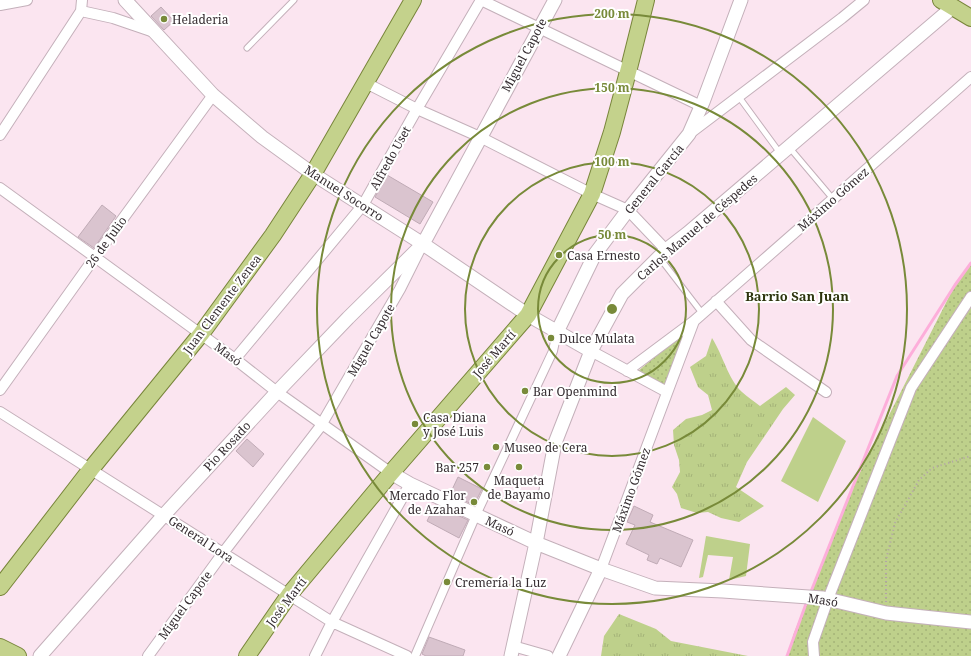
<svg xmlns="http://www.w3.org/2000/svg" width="971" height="656" font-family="'Noto Serif',serif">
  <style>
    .grass { fill: url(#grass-tufts) }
    .park { fill: url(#park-dots) }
    .garden { fill: #bed08b }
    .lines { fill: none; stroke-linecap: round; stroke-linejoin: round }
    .stream { stroke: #fdaeda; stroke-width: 3 }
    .building { fill: #dac4cf; stroke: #c0abb6 }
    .service-casing { stroke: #c4b0ba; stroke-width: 7 }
    .pedestrian-casing { stroke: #c4b0ba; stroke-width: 10 }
    .minor-casing { stroke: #c4b0ba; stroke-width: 12 }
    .tertiary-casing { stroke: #c4b0ba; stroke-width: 15 }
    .primary-casing { stroke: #78853a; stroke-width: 18 }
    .path { stroke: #b3a2aa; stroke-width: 2; stroke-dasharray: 1 3; stroke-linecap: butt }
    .service { stroke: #fff; stroke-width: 5 }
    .pedestrian { stroke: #fff; stroke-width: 8 }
    .minor { stroke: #fff; stroke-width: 10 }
    .tertiary { stroke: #fff; stroke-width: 13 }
    .primary { stroke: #c4d28c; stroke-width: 16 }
    .ring { fill: none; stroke: #788a39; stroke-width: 2 }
    .poi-dot { fill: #788a39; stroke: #fff; stroke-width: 1.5 }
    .labels { text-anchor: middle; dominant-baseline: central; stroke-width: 4; stroke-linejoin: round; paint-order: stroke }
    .poi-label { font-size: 12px; fill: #352d31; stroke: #fff; text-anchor: start }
    .street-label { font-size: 12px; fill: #352d31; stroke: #fff }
    .neighbourhood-label { font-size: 13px; font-weight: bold; fill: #2e360f; stroke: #fff }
    .centre { fill: #788a39; stroke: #fff; stroke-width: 2 }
    .ring-label { font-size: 12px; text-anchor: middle; font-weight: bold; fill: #788a39; stroke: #fff; stroke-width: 4; stroke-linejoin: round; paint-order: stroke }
  </style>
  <defs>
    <pattern id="grass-tufts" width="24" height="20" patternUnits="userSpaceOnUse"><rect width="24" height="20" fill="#bed08b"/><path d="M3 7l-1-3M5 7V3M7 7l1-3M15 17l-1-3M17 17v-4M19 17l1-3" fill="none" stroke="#a4b378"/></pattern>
    <pattern id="park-dots" width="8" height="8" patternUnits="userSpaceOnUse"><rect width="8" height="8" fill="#bed08b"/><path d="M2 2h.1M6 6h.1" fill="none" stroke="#a4b378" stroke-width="1.8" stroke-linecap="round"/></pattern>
  </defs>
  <rect width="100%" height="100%" fill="#fbe5f0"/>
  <path class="grass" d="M712,338C723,355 728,379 742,392C747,397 754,401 760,406L786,387L795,395L783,409L747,462L736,487L764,506L739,522L721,518L708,512L697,513L681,508L677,494L672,487L680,472L679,460L674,445L673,430L686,419L702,415L712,410L708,395L698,387L690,367L706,356Z
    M619,614L656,629L671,641L748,656H601L604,636Z"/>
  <path class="park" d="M971,263V656H787L794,633L851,490L955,285Z
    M684,333L664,387L638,371Z"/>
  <path class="garden" d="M813,417L846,441L818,502L781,481Z
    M706,536L750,544L746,576L729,580L733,557L708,555L703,577L699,578Z"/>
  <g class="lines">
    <path class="stream" d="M810,594L897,376L955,285L971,263
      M787,656L807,601"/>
  </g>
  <path class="building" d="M161,7L174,21L164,30L151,16Z
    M387,175L433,202L420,224L375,197Z
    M102,205L116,216L94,248L78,237Z
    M247,439L264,454L253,467L236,451Z
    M458,477L482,489L474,505L450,494Z
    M435,505L468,520L459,538L427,521Z
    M634,506L653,515L650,522L693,540L681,567L660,558L657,564L647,560L649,555L626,544L635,525L627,522Z
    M429,637L465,650L463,656H426L422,654Z"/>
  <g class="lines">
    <g class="service-casing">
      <path id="service" d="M247,48L294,0
        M739,97L780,153
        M789,147L833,199
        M659,257L702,313"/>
    </g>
    <g class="pedestrian-casing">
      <path id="pedestrian" d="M415,656L476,515L553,351L557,332"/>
    </g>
    <g class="minor-casing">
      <path id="minor" d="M481,0L701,106
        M0,5L27,0
        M81,11L113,18L154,32
        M366,83L417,109L480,137L592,194L628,210L666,250
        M689,134L842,18L864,0
        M0,135L81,11L82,0
        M0,188L235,359L277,392L391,473
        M716,301L751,340L826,392
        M591,351L667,392
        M235,359L363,205L417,109L481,0
        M627,371L694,321L833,199L971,77
        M0,390L95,257L213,95
        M0,412L332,622L407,656
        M601,569L694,321
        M513,646L548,656
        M148,656L223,553L320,427L400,289L419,251
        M315,656L332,622L410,484
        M814,656L813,642L828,599L911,388L971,297"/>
    </g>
    <g class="tertiary-casing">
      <path id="tertiary" d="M125,0L213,95L262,137L313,174L423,244L528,315L591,351
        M557,332L595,254L628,210L689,134L703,102L741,0
        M391,473L410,484L536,543L601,569L655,588L723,591L823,598L886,613L971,622
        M40,656L164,515L277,392L348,318L423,244L555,0
        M511,656L536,543L555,443L591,351L622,294L666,250L688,233L953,7
        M559,656L601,569"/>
    </g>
    <g class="primary-casing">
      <path id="primary" d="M941,0L971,18
        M0,587L91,469L201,334L273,235L313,174L413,0
        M0,647L18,656
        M247,656L289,595L391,473L528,315L592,194L612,132L629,68L646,0"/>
    </g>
    <path class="path" d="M886,602V560L895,523L919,480L932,468L971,456"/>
    <use href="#service" class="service"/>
    <use href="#pedestrian" class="pedestrian"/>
    <use href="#minor" class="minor"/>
    <use href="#tertiary" class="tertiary"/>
    <use href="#primary" class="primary"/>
  </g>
  <g class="ring">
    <circle cx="612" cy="309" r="74"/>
    <circle cx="612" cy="309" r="147"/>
    <circle cx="612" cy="309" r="221"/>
    <circle cx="612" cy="309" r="295"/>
  </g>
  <g class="poi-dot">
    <circle cx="164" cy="19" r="4"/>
    <circle cx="559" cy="255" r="4"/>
    <circle cx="551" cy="338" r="4"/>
    <circle cx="525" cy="391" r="4"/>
    <circle cx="415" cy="424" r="4"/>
    <circle cx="496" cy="447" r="4"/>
    <circle cx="487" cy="467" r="4"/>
    <circle cx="519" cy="467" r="4"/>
    <circle cx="474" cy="502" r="4"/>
    <circle cx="447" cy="582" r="4"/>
  </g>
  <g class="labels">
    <g class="poi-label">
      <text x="172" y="19">Heladeria</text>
      <text x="567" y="255">Casa Ernesto</text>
      <text x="559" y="338">Dulce Mulata</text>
      <text x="533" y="391">Bar Openmind</text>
      <text x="423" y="417">Casa Diana<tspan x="423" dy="14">y José Luis</tspan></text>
      <text x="504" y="447">Museo de Cera</text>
      <text x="479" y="467" text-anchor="end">Bar 257</text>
      <text x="519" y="480" text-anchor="middle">Maqueta<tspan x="519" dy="14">de Bayamo</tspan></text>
      <text x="466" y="495" text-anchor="end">Mercado Flor<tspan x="466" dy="14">de Azahar</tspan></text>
      <text x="455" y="582">Cremería la Luz</text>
    </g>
    <g class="street-label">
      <text transform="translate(524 55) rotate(-62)">Miguel Capote</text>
      <text transform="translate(390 158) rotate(-61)">Alfredo Uset</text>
      <text transform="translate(654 179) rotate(-51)">General García</text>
      <text transform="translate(344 193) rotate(33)">Manuel Socorro</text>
      <text transform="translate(833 199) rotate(-41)">Máximo Gómez</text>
      <text transform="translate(697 227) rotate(-41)">Carlos Manuel de Céspedes</text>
      <text transform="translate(106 242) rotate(-54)">26 de Julio</text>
      <text transform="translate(222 304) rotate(-53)">Juan Clemente Zenea</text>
      <text transform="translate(371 340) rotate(-60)">Miguel Capote</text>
      <text transform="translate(228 354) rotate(37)">Masó</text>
      <text transform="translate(494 354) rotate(-49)">José Martí</text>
      <text transform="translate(227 446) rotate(-47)">Pio Rosado</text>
      <text transform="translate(631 490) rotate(-70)">Máximo Gómez</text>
      <text transform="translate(500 526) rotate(25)">Masó</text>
      <text transform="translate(201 539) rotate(33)">General Lora</text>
      <text transform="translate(823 600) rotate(9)">Masó</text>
      <text transform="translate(286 602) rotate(-53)">José Martí</text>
      <text transform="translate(185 605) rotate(-54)">Miguel Capote</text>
    </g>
    <g class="neighbourhood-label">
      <text x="797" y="296">Barrio San Juan</text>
    </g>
  </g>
  <circle cx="612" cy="309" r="6" class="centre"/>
  <g class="ring-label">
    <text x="612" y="18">200 m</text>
    <text x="612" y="92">150 m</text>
    <text x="612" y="166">100 m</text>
    <text x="612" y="239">50 m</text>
  </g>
</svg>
